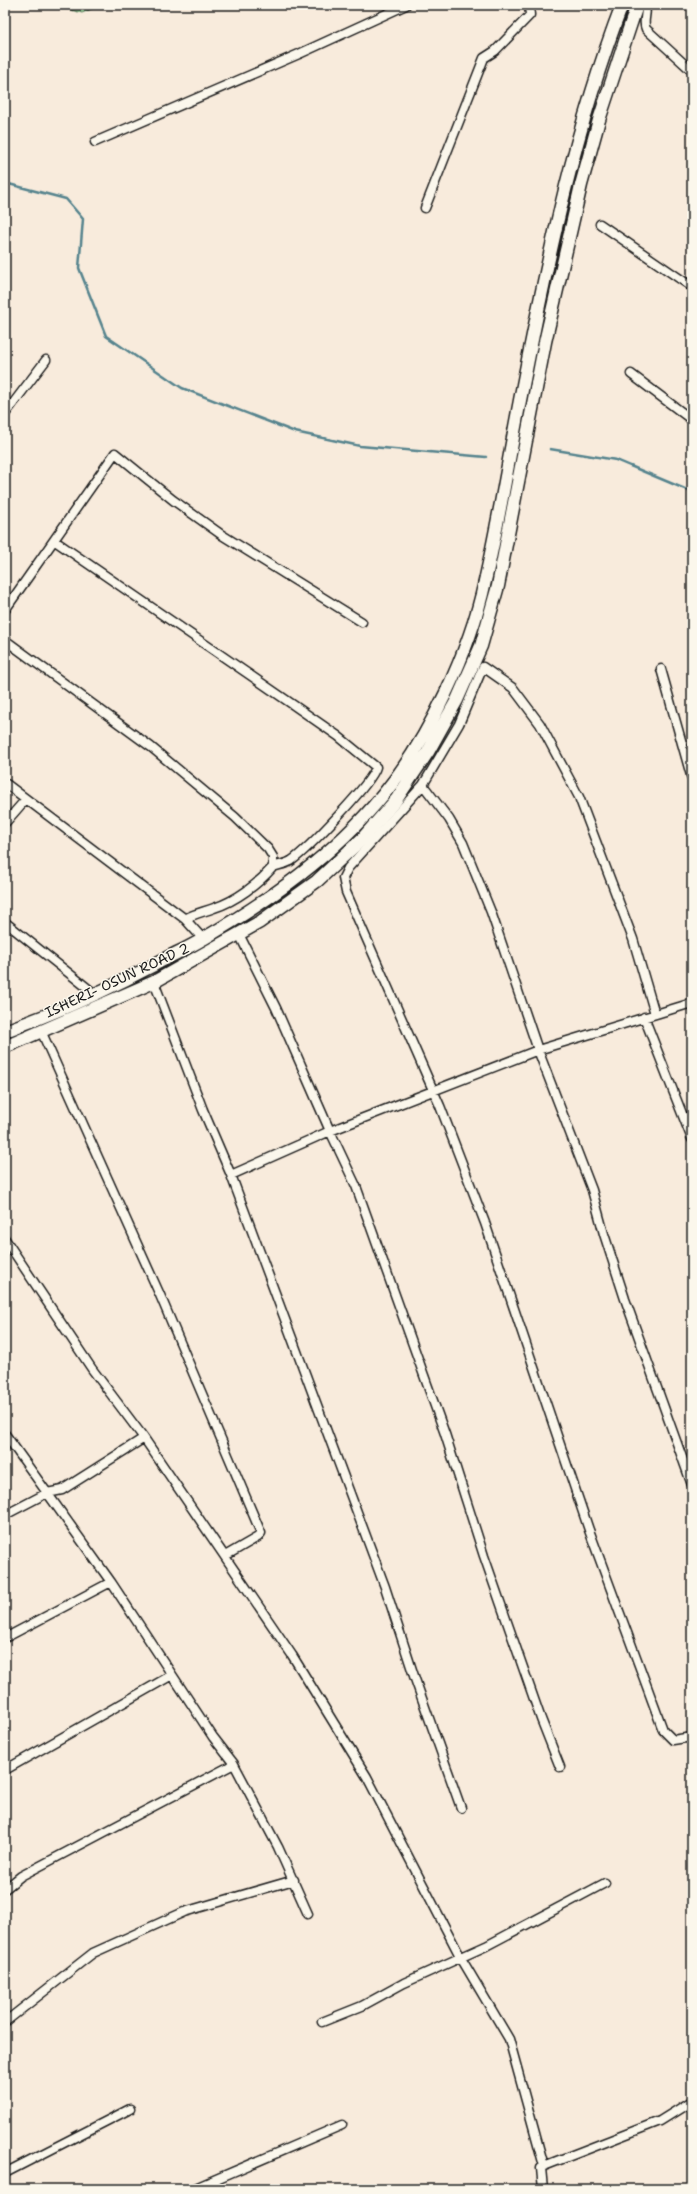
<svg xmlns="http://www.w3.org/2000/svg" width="697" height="2194" font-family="'Shantell Sans',sans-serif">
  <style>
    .green { fill: #9ed9a0; stroke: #5d7a5e }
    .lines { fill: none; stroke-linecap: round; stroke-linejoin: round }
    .stream { stroke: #54838d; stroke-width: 2.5 }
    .minor-casing { stroke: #1c1c1c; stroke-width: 11 }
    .secondary-casing { stroke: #1c1c1c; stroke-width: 15 }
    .minor { stroke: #fbf7ec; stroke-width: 8 }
    .secondary { stroke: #fbf7ec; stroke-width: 12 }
    .labels { text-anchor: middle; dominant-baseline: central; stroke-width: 3; stroke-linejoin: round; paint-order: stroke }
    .street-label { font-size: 14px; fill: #1c1c1c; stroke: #fbf7ec }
  </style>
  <rect width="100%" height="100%" fill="#f8ebdc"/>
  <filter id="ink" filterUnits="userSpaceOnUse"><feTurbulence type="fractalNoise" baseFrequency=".025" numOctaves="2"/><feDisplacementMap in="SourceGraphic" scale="8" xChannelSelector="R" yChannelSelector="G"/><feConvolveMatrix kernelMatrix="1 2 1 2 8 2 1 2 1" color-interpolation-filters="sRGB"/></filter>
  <g filter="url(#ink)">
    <path class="green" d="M52,5H101L82,13Z"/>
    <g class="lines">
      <path class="stream" d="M5,183L66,199L83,219L79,268L106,336L182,388L295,432L360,446L486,457
        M550,449L616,460L692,492"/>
      <g class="minor-casing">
        <path id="minor" d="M645,5C648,13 642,21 646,29L692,71
          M95,142L299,54L406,5
          M425,208L484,58L495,51L530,15L529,5
          M600,224L692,287
          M631,374L692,420
          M5,414L46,360
          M55,541L292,704L338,736L376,767C372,783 307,850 291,861C285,864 279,865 273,867
          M5,610L115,453L173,500L222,535L362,622
          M5,640L151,747L235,817L268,849L273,857V867C258,884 236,901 214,908C204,912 195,913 185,919
          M661,669L692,779
          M5,783L185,919L203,939
          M423,785L449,819L463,843L491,912L538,1050L592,1190L604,1234L625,1299L692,1485
          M5,823L26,799
          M5,922L95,994
          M239,934L276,1008L330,1131L356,1186L445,1434L484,1556L541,1719L560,1767
          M154,982L203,1110L231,1175L385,1587L415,1679L461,1808
          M655,1014L633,939L579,797L540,724L513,688L483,667L459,724L423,785L348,868L343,878L346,892L440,1106L485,1223L589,1530L663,1730L673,1740L692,1737
          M644,1017L692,1139
          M42,1033L160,1295L261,1533L258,1537L225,1556
          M231,1175L330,1131L538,1050L692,1003
          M5,1239L92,1369L144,1438L292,1655L367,1777L461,1958L509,2039L544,2166L660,2121L692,2101
          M5,1434L111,1582L213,1737L234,1764L278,1847L308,1914
          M5,1515L47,1493L62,1490L144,1438
          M5,1638L111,1582
          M5,1770L172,1675
          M5,1889L21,1876L234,1764
          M5,2022L93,1953L184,1912L294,1880
          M322,2022L362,2006L404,1983L486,1946L605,1883
          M5,2173L130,2109
          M193,2189L342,2125
          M543,2189L541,2168L544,2166"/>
      </g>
      <g class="secondary-casing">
        <path id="secondary" d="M5,1031C55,1013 105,991 152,966C169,956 187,949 203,939C270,900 334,855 383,795C429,739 470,651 485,581C500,516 510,450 523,385C548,257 575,127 622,5
          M5,1047L154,982L260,922L317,881L362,839L396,800L428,752L457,700L481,646L498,586L545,342L581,185L599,120L637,5"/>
      </g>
      <use href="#minor" class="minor"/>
      <use href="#secondary" class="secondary"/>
    </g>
  </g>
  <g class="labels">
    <g class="street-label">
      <text transform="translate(117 980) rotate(-25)">ISHERI- OSUN ROAD 2</text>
    </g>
  </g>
  <rect width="697" height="2194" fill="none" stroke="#fbf7ec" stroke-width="20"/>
  <rect x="10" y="10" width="677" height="2174" fill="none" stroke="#1c1c1c" stroke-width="1.5" filter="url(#ink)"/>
</svg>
